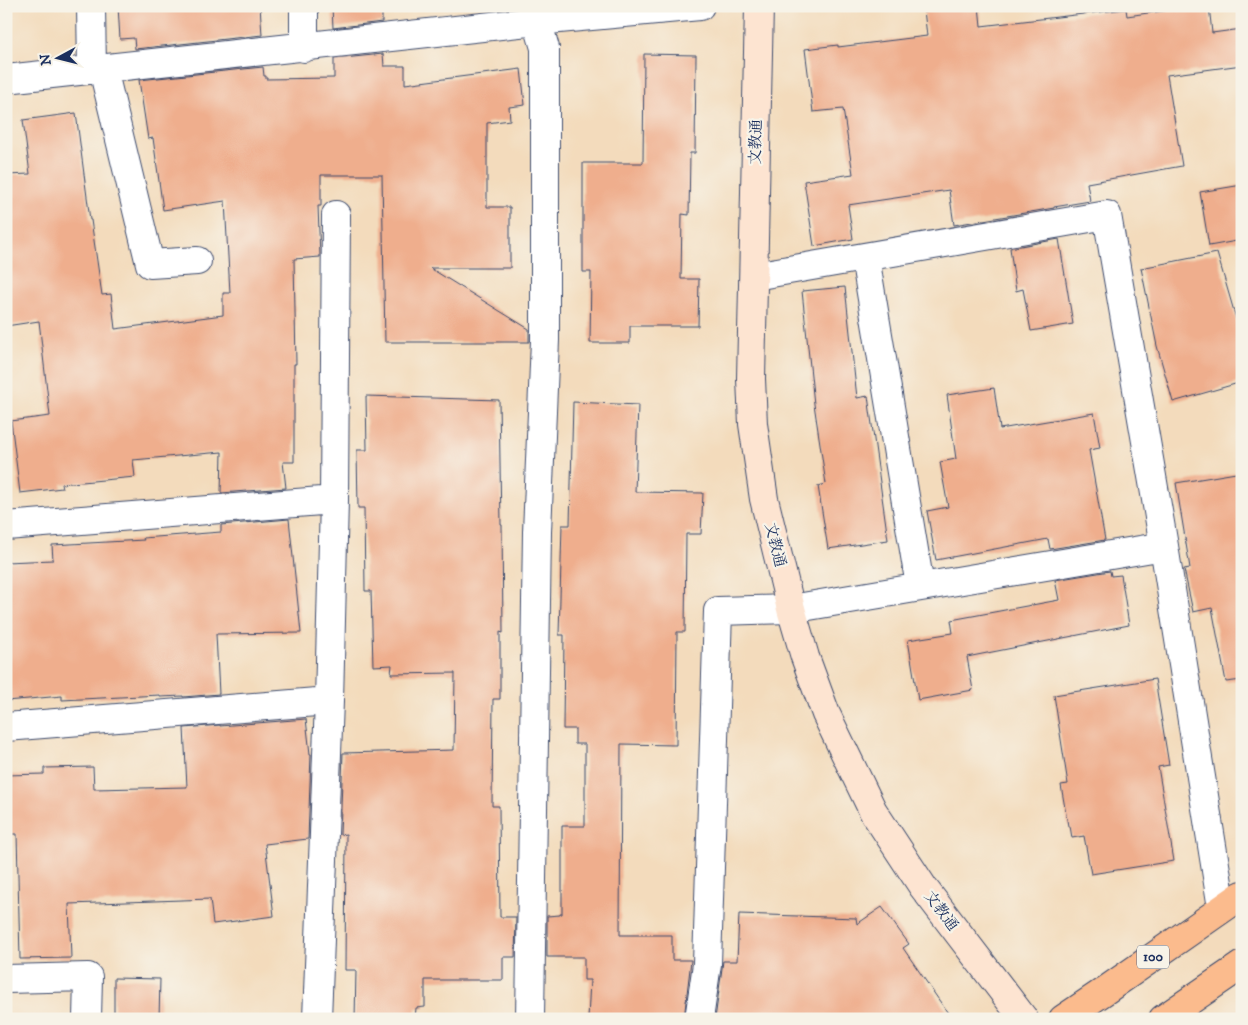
<svg xmlns="http://www.w3.org/2000/svg" width="1248" height="1025" font-family="'IM FELL DW Pica','Noto Serif JP',serif">
  <style>
    .building { fill: #efae8d }
    .lines { fill: none; stroke-linecap: round; stroke-linejoin: round }
    .street-casing { stroke: #3b496c; stroke-width: 30 }
    .secondary-casing { stroke: #3b496c; stroke-width: 30 }
    .primary-casing { stroke: #3b496c; stroke-width: 30 }
    .street { stroke: #fff; stroke-width: 28 }
    .secondary { stroke: #fde4d1; stroke-width: 28 }
    .primary { stroke: #fbbb8d; stroke-width: 28 }
    .labels { text-anchor: middle; dominant-baseline: central; stroke-width: 4.5; stroke-linejoin: round; paint-order: stroke }
    .shield { fill: #f7f3e8; stroke: #5d6a87; stroke-width: 1 }
    .shield-label { font-size: 14px; font-weight: bold; fill: #1b2f5e }
    .street-label { font-size: 15px; fill: #1b2f5e; stroke: #f7f3e8 }
  </style>
  <rect width="100%" height="100%" fill="#f7f3e8"/>
  <filter id="ink" filterUnits="userSpaceOnUse"><feTurbulence type="fractalNoise" baseFrequency=".02" numOctaves="2"/><feDisplacementMap in="SourceGraphic" scale="10" xChannelSelector="R" yChannelSelector="G"/><feConvolveMatrix kernelMatrix="1 2 1 2 8 2 1 2 1" color-interpolation-filters="sRGB"/></filter>
  <filter id="wash" filterUnits="userSpaceOnUse"><feTurbulence type="fractalNoise" baseFrequency=".0096" numOctaves="4" result="noise"/><feDisplacementMap in="SourceGraphic" scale="20" xChannelSelector="R" yChannelSelector="G"/><feGaussianBlur stdDeviation="1.12" result="paint"/><feColorMatrix in="noise" values="0 0 0 0 0 0 0 0 0 0 0 0 0 0 0 0 0 1.4 0 .05"/><feComposite in="paint" operator="in"/></filter>
  <g filter="url(#wash)">
    <rect width="100%" height="100%" fill="#f3dbbc"/>
    <g id="blocks">
      <path class="building" d="M118,6H260L262,35L135,49L134,38L120,39Z
        M332,6H382V22L333,28Z
        M956,6H979L981,26L1126,9L1127,16L1198,6H1209L1212,33L1242,29V65L1167,75L1182,166L1087,183L1090,201L1054,207V208L954,225L949,190L848,205L853,239L814,246L804,181L853,174L843,109L813,112L805,49L838,45V47L927,36L924,10Z
        M383,54L384,66H405V84L521,69L525,105L509,107L510,120L487,123V207H510V268H430L529,329V342H385L382,175H321V206H318L320,257L294,259L296,364H294V462H283L286,488L221,493L222,452L133,460L135,477L61,484L62,488L20,493L11,421L50,416L39,321L6,326V175L30,174L23,120L76,113L90,220H91L102,295L111,294L115,329L223,315V293H230L225,201L163,210L153,138L148,139L139,80L263,67L264,76H266V79L334,78V59Z
        M644,54L696,55L695,153H690L689,215L682,214L681,279H699L698,326H630V343H590L591,272H583V163H643Z
        M1242,185V240L1209,246L1200,192Z
        M1059,239L1073,324L1031,331L1023,289L1016,291L1010,248Z
        M1217,253L1242,339V382L1173,402L1157,346L1141,268Z
        M845,287L857,398L868,396L888,540L828,549L818,486L826,484L814,404L802,291Z
        M994,388L1000,429L1094,413L1100,448L1089,450L1105,540L1050,549L1048,539L936,560L927,511L948,507L940,462L956,459L947,395Z
        M366,396L499,400L501,525H502L503,633L500,632V699H493L492,806H499L500,917H516L515,957H503V980H425V1007L416,1008L415,1019H355L356,970H345L346,834L340,835L343,753L454,750L455,673L391,674L392,665L373,666L371,591H365L364,508H358L357,450H367Z
        M573,402L638,405L635,492L703,493L701,534H686L685,632H677L676,745L621,744L620,935H672V960H691L684,1019H588L590,980H584V957H547V916L560,915V914H562V826H585V744H575V729H563L564,635H559L562,525H570Z
        M1242,472V680L1226,682L1212,608L1193,612L1184,569L1190,568L1176,483Z
        M289,519L301,633L216,634L219,694L183,697V696L160,697V695L62,700V696L6,701V562L53,560L52,545L144,540L143,538L221,532V525Z
        M1110,571L1111,576L1121,575L1129,625L967,657L973,690L918,700L908,640L953,633L951,620L1059,600L1055,580Z
        M1155,679L1169,765L1158,767L1174,861L1091,874L1084,836L1072,838L1070,826H1068L1061,785L1068,784L1054,695Z
        M306,719L310,754H311L308,839L265,844L274,916L213,924L210,899L69,904L71,958L20,959L17,834H6V775L44,774V768L93,767L94,789L187,787L184,728L220,725V726Z
        M882,907L909,944L903,948L952,1019H715L723,961H737L739,914L856,918L857,924Z
        M114,978L160,979L159,1019H114Z"/>
    </g>
  </g>
  <g filter="url(#ink)">
    <use href="#blocks" fill-opacity="0" stroke="#3b496c" stroke-width="1"/>
    <g class="lines">
      <g class="street-casing">
        <path id="street" d="M91,6L92,70
          M304,48V6
          M103,69L150,264L197,261
          M6,79L537,21L700,6
          M865,257L920,586
          M754,276L1107,215L1164,546L1222,908
          M6,526L334,500
          M6,727L329,701
          M6,979L88,977L87,1019
          M317,1019L329,701L334,500L336,215
          M530,1019L537,532L545,340V48L537,21
          M699,1019L707,964L718,611L791,609L1164,546"/>
      </g>
      <g class="secondary-casing">
        <path id="secondary" d="M759,6L751,379L753,424L764,499L791,609L805,657L826,714L873,811L923,887L1024,1019"/>
      </g>
      <g class="primary-casing">
        <path id="primary" d="M1063,1019L1106,990L1242,895
          M1163,1019L1242,965"/>
      </g>
      <use href="#street" class="street"/>
      <use href="#secondary" class="secondary"/>
      <use href="#primary" class="primary"/>
    </g>
  </g>
  <g class="labels">
    <rect class="shield" x="1137" y="945.5" width="32" height="23" rx="4"/>
    <g class="shield-label">
      <text x="1153" y="957">100</text>
    </g>
    <g class="street-label">
      <text transform="translate(756 142) rotate(-89)">文教通</text>
      <text transform="translate(775 545) rotate(76)">文教通</text>
      <text transform="translate(941 911) rotate(53)">文教通</text>
    </g>
  </g>
  <rect width="1248" height="1025" fill="none" stroke="#f7f3e8" stroke-width="25"/>
  <g transform="translate(58 58) rotate(263)" stroke="#f7f3e8" stroke-width="4" paint-order="stroke">
  <path d="M0-4L9 19L0 12L-9 19Z" fill="#1b2f5e"/>
  <text y="-8" font-size="14" font-weight="bold" text-anchor="middle" fill="#1b2f5e">N</text>
  </g>
</svg>
